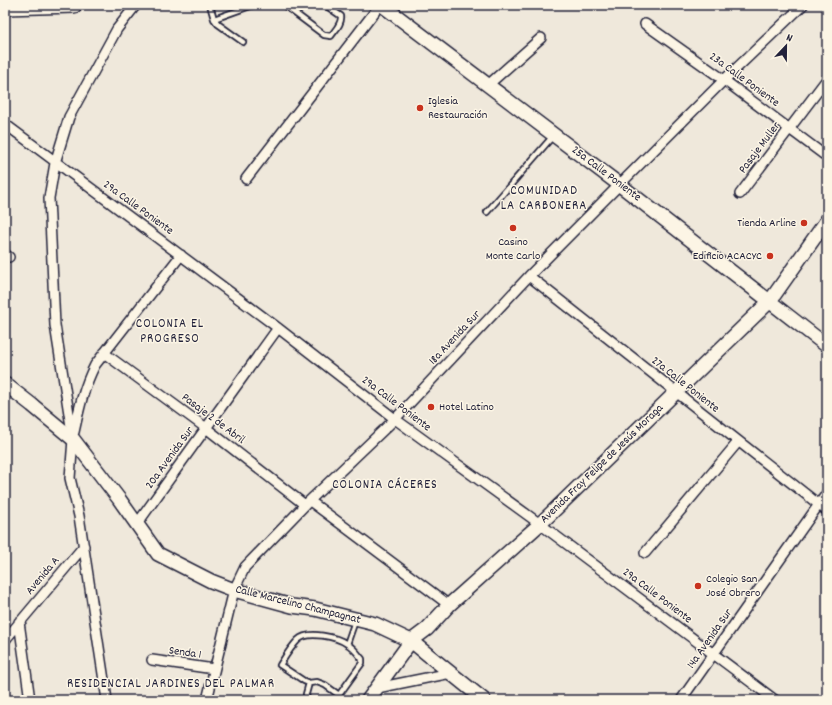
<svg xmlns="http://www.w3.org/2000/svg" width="832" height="705" font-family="Dekko,sans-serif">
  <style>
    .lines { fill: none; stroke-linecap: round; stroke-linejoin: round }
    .lane-casing { stroke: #22223b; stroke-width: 8 }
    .street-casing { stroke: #22223b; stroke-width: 12 }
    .secondary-casing { stroke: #22223b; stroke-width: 16 }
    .primary-casing { stroke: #22223b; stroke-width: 18 }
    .lane { stroke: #fcf5e5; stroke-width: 4.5 }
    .street { stroke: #fcf5e5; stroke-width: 9 }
    .secondary { stroke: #fcf5e5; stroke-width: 13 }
    .primary { stroke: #fcf5e5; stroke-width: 15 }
    .poi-dot { fill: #c8321e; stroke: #fcf5e5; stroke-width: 1.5 }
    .labels { text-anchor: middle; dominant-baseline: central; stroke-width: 3; stroke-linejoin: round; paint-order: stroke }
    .street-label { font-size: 12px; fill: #22223b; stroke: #fcf5e5 }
    .poi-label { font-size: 12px; fill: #22223b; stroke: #fcf5e5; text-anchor: start }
    .neighbourhood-label { font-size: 13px; letter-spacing: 1px; fill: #22223b; stroke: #fcf5e5 }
  </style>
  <rect width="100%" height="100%" fill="#efe8db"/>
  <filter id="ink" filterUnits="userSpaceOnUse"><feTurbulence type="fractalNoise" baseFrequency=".025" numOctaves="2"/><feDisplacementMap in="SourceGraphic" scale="8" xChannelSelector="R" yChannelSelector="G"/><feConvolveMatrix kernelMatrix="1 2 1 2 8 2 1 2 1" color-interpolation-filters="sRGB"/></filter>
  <g filter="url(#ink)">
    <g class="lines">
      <g class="lane-casing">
        <path id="lane" d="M210,5L214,19L218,24L243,42
          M284,5L324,35L331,36C335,30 342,24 341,16L325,5
          M214,19L253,5
          M487,212L553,136
          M347,644L355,621
          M307,700L306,694L309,683
          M336,700L339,695L362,663V659C358,654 353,647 347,644C337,637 308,630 298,640C291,647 285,657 280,665L304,681L309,683L317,682L325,685L339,695"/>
      </g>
      <g class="street-casing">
        <path id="street" d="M645,24L724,80L827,157
          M488,85L541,38
          M5,124L278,328L395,419L540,524L775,700
          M246,179L380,5
          M740,194L827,79
          M5,254L9,257
          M529,276L827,511
          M104,353L206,428L305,505
          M74,432C79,409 84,386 95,365L181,255
          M310,501L449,605
          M137,524L278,328
          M645,553L738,442
          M19,622L30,700
          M5,640L84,546
          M152,660L214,669
          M377,688L451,673
          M107,700L79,516L70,478L73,439L55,325L49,198L55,163L69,117L117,29L136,5
          M207,700L234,590L245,567L305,505L395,419L529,276L654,150L724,80L803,5
          M681,700L827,493"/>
      </g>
      <g class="secondary-casing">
        <path id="secondary" d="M382,5L620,185L827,346
          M5,384L32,405L73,439L119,499L158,554L211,581L234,590L292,606L315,609L375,624L411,641L484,700
          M368,700L411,641L427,629L449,605L540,524L770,301L827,220"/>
      </g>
      <g class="primary-casing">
        <path id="primary" d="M5,7L74,5"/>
      </g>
      <use href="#lane" class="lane"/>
      <use href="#street" class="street"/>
      <use href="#secondary" class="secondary"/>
      <use href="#primary" class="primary"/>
    </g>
  </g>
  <g class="poi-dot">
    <circle cx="420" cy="108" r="4"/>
    <circle cx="804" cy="223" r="4"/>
    <circle cx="513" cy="228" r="4"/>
    <circle cx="770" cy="256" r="4"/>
    <circle cx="431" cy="407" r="4"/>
    <circle cx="698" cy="586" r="4"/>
  </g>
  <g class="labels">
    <g class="street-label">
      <text transform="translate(744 80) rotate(36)">23a Calle Poniente</text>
      <text transform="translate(760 148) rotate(-53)">Pasaje Muller</text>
      <text transform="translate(606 174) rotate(37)">25a Calle Poniente</text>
      <text transform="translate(138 208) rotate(36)">29a Calle Poniente</text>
      <text transform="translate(455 338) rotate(-47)">18a Avenida Sur</text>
      <text transform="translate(685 385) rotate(38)">27a Calle Poniente</text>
      <text transform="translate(396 404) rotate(37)">29a Calle Poniente</text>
      <text transform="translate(213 419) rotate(37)">Pasaje 2 de Abril</text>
      <text transform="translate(170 458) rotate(-54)">20a Avenida Sur</text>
      <text transform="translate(602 464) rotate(-44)">Avenida Fray Felipe de Jesús Moraga</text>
      <text transform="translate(43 576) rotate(-50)">Avenida A</text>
      <text transform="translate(657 596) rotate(37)">29a Calle Poniente</text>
      <text transform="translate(298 605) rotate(14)">Calle Marcelino Champagnat</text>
      <text transform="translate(710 639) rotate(-55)">14a Avenida Sur</text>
      <text transform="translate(185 653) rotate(8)">Senda 1</text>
    </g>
    <g class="poi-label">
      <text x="428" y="101">Iglesia<tspan x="428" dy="14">Restauración</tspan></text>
      <text x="796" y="223" text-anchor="end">Tienda Arline</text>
      <text x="513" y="242" text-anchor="middle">Casino<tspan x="513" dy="14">Monte Carlo</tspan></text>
      <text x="762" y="256" text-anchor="end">Edificio ACACYC</text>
      <text x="439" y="407">Hotel Latino</text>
      <text x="706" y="579">Colegio San<tspan x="706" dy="14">José Obrero</tspan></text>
    </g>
    <g class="neighbourhood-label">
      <text x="544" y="191">COMUNIDAD<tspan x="544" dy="15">LA CARBONERA</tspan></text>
      <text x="170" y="324">COLONIA EL<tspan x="170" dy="15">PROGRESO</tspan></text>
      <text x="385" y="485">COLONIA CÁCERES</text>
      <text x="171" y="684">RESIDENCIAL JARDINES DEL PALMAR</text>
    </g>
  </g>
  <rect width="832" height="705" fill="none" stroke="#fcf5e5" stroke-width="20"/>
  <rect x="10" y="10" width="812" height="685" fill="none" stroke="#22223b" stroke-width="1.5" filter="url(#ink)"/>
  <g transform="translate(786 46) rotate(22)" stroke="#fcf5e5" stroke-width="3" paint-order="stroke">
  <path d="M0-3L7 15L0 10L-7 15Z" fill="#22223b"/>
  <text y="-6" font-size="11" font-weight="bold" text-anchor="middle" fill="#22223b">N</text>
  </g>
</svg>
